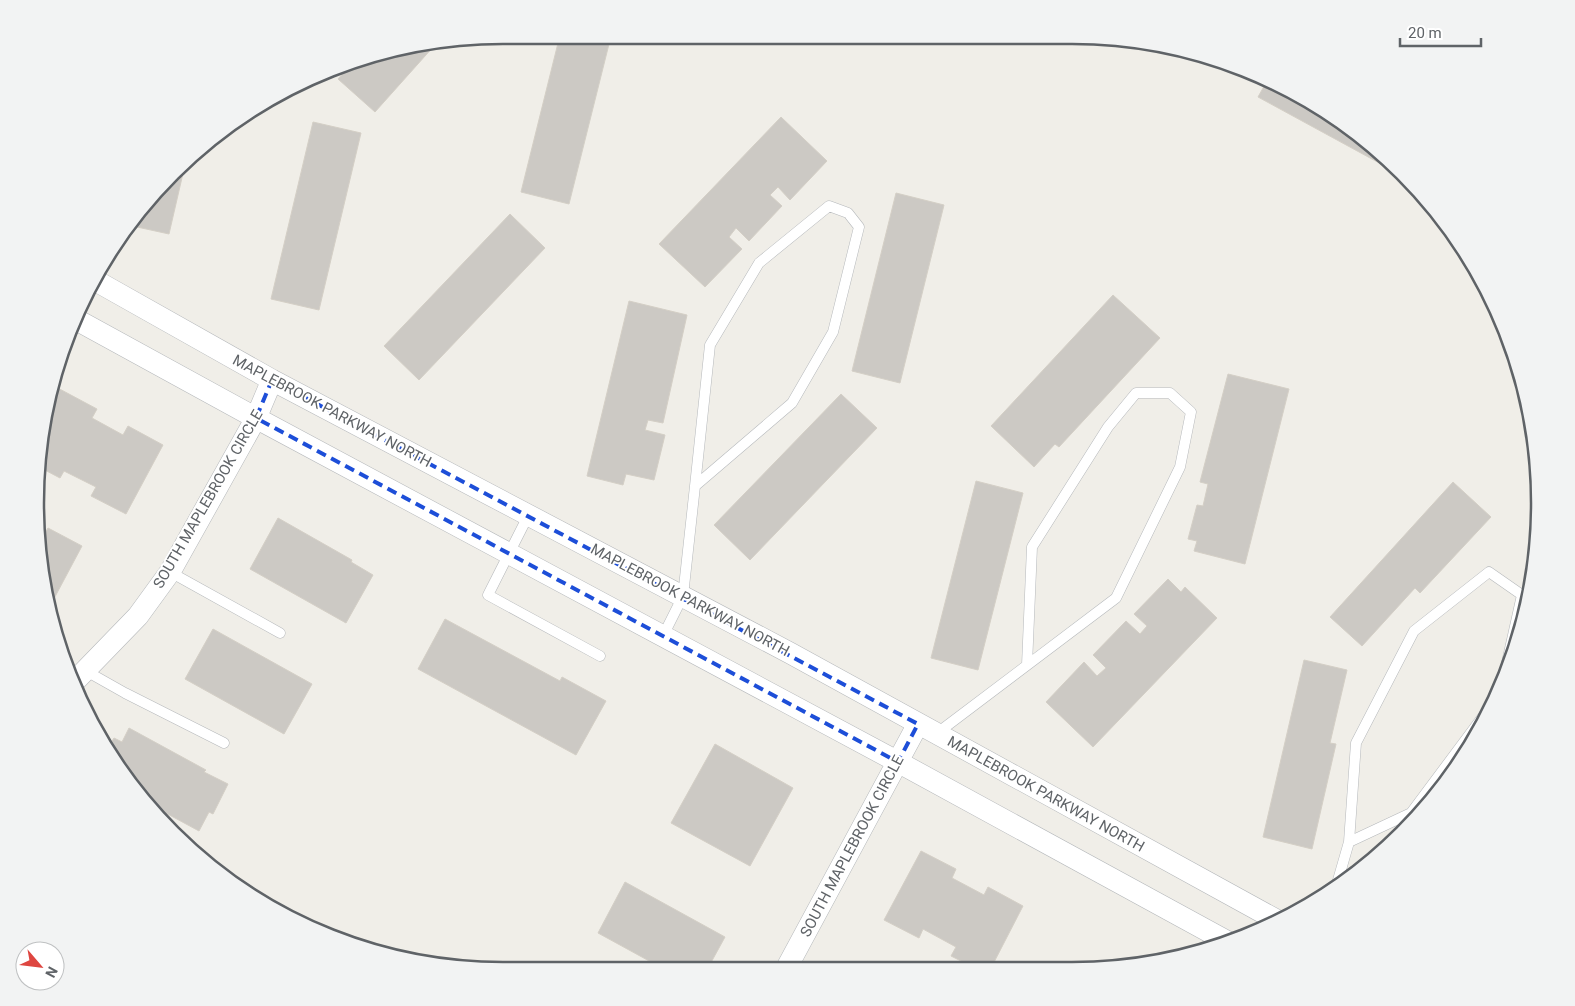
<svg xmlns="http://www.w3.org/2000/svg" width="1575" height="1006" font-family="Roboto,sans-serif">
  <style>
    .building { fill: #ccc9c4; stroke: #d4cfc6 }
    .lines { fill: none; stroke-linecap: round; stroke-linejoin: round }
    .lane-casing { stroke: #b5b8bb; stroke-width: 11 }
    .street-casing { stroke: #b5b8bb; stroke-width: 22 }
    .lane { stroke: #fff; stroke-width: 10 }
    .street { stroke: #fff; stroke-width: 21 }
    .marked { fill: none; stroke: #1d4ed8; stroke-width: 4; stroke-dasharray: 10 6; stroke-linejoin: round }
    .labels { text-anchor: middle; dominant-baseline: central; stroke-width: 4; stroke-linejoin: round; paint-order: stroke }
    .street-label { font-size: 15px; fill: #5f6367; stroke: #fff }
    .rim { fill: none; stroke: #5f6367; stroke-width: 2.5 }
  </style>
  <rect width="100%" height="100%" fill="#f0eee8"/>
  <path class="building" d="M560,35L611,36L569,204L521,192Z
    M434,46L375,112L338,79L356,59Z
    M1267,81L1380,151L1405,177L1258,97Z
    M781,117L827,161L790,200L778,187L770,195L782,206L749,241L736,228L729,237L742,249L705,287L659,244Z
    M313,122L361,133L319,310L271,299Z
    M184,169L169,234L128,225L132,218Z
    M896,193L944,205L900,383L852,371Z
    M510,214L545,248L419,380L384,346Z
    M1113,295L1160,338L1059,447L1055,444L1034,467L991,426Z
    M629,301L687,315L663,423L648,420L645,430L665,435L654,480L626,474L623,485L587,476Z
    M1228,374L1289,389L1245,564L1194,551L1197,541L1188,539L1197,505L1203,506L1208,484L1200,482Z
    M54,386L97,409L92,418L123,435L128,426L163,445L126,514L91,496L96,487L64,471L60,478L41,468Z
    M841,394L877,428L750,560L714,525Z
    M976,481L1023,493L978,670L931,658Z
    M1453,482L1491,517L1420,593L1415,588L1362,646L1330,617Z
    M278,518L352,560L351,562L373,575L346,623L250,569Z
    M48,528L82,546L49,608L39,534L43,536Z
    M1168,579L1181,592L1185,587L1217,618L1093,747L1046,702L1084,662L1097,676L1106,668L1093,655L1126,621L1140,634L1147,626L1134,614Z
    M445,619L560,681L562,677L606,701L576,755L418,669Z
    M213,629L312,684L284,734L185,679Z
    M1304,660L1347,670L1330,743L1336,744L1312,849L1263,837Z
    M129,728L206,770L204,772L228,784L213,814L209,812L199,831L151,805L114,763L112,758L114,753L107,749L114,738L122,742Z
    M715,744L793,788L750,866L671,823Z
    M921,851L956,869L952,878L984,895L988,887L1023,906L990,970L977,969L951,956L956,947L923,929L919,938L884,920Z
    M625,882L725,937L708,968H662L598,933Z
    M860,962L874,969H856Z"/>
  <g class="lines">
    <g class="lane-casing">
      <path id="lane" d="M528,516L488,595L600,656
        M170,572L280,633
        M663,636L683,596L695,486L792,403L833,332L859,227L848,213L829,206L759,263L710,345L695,486
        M86,671L125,693L224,743
        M936,734L1116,598L1180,467L1191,412L1170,393H1136L1108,427L1032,547L1027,665
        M1349,842L1411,813L1493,703
        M1336,887L1349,842L1356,743L1414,631L1489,572L1522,595L1503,680"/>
    </g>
    <g class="street-casing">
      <path id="street" d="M98,282L272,380L790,653L1280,922
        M77,320L256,418L898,762L1228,942
        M76,680L138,616L170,572L256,418L272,380
        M786,969L918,724"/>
    </g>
    <use href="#lane" class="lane"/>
    <use href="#street" class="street"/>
  </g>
  <path class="marked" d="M272,380L918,724L898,762L256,418Z"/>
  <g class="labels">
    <g class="street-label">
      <text transform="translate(332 411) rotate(28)">MAPLEBROOK PARKWAY NORTH</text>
      <text transform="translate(208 499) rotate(-60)">SOUTH MAPLEBROOK CIRCLE</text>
      <text transform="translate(690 600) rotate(28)">MAPLEBROOK PARKWAY NORTH</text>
      <text transform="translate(1046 794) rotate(29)">MAPLEBROOK PARKWAY NORTH</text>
      <text transform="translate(852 846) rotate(-62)">SOUTH MAPLEBROOK CIRCLE</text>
    </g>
  </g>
  <path d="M0 0H1575V1006H0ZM503 44H1072A459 459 0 0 1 1531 503V503A459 459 0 0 1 1072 962H503A459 459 0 0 1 44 503V503A459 459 0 0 1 503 44Z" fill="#f2f3f3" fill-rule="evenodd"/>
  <path class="rim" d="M503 44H1072A459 459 0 0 1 1531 503V503A459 459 0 0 1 1072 962H503A459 459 0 0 1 44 503V503A459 459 0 0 1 503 44Z"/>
  <g transform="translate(40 966) rotate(118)"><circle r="24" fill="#ffffff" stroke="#bfc1c2"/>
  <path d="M0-4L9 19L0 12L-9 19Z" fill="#de4640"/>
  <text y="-8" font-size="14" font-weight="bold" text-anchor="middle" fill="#5f6367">N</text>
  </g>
  <path d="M1400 38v8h81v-8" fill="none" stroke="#5f6367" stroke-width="2.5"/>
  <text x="1408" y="38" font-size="15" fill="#5f6367" stroke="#ffffff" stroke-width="4" paint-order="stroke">20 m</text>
</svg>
